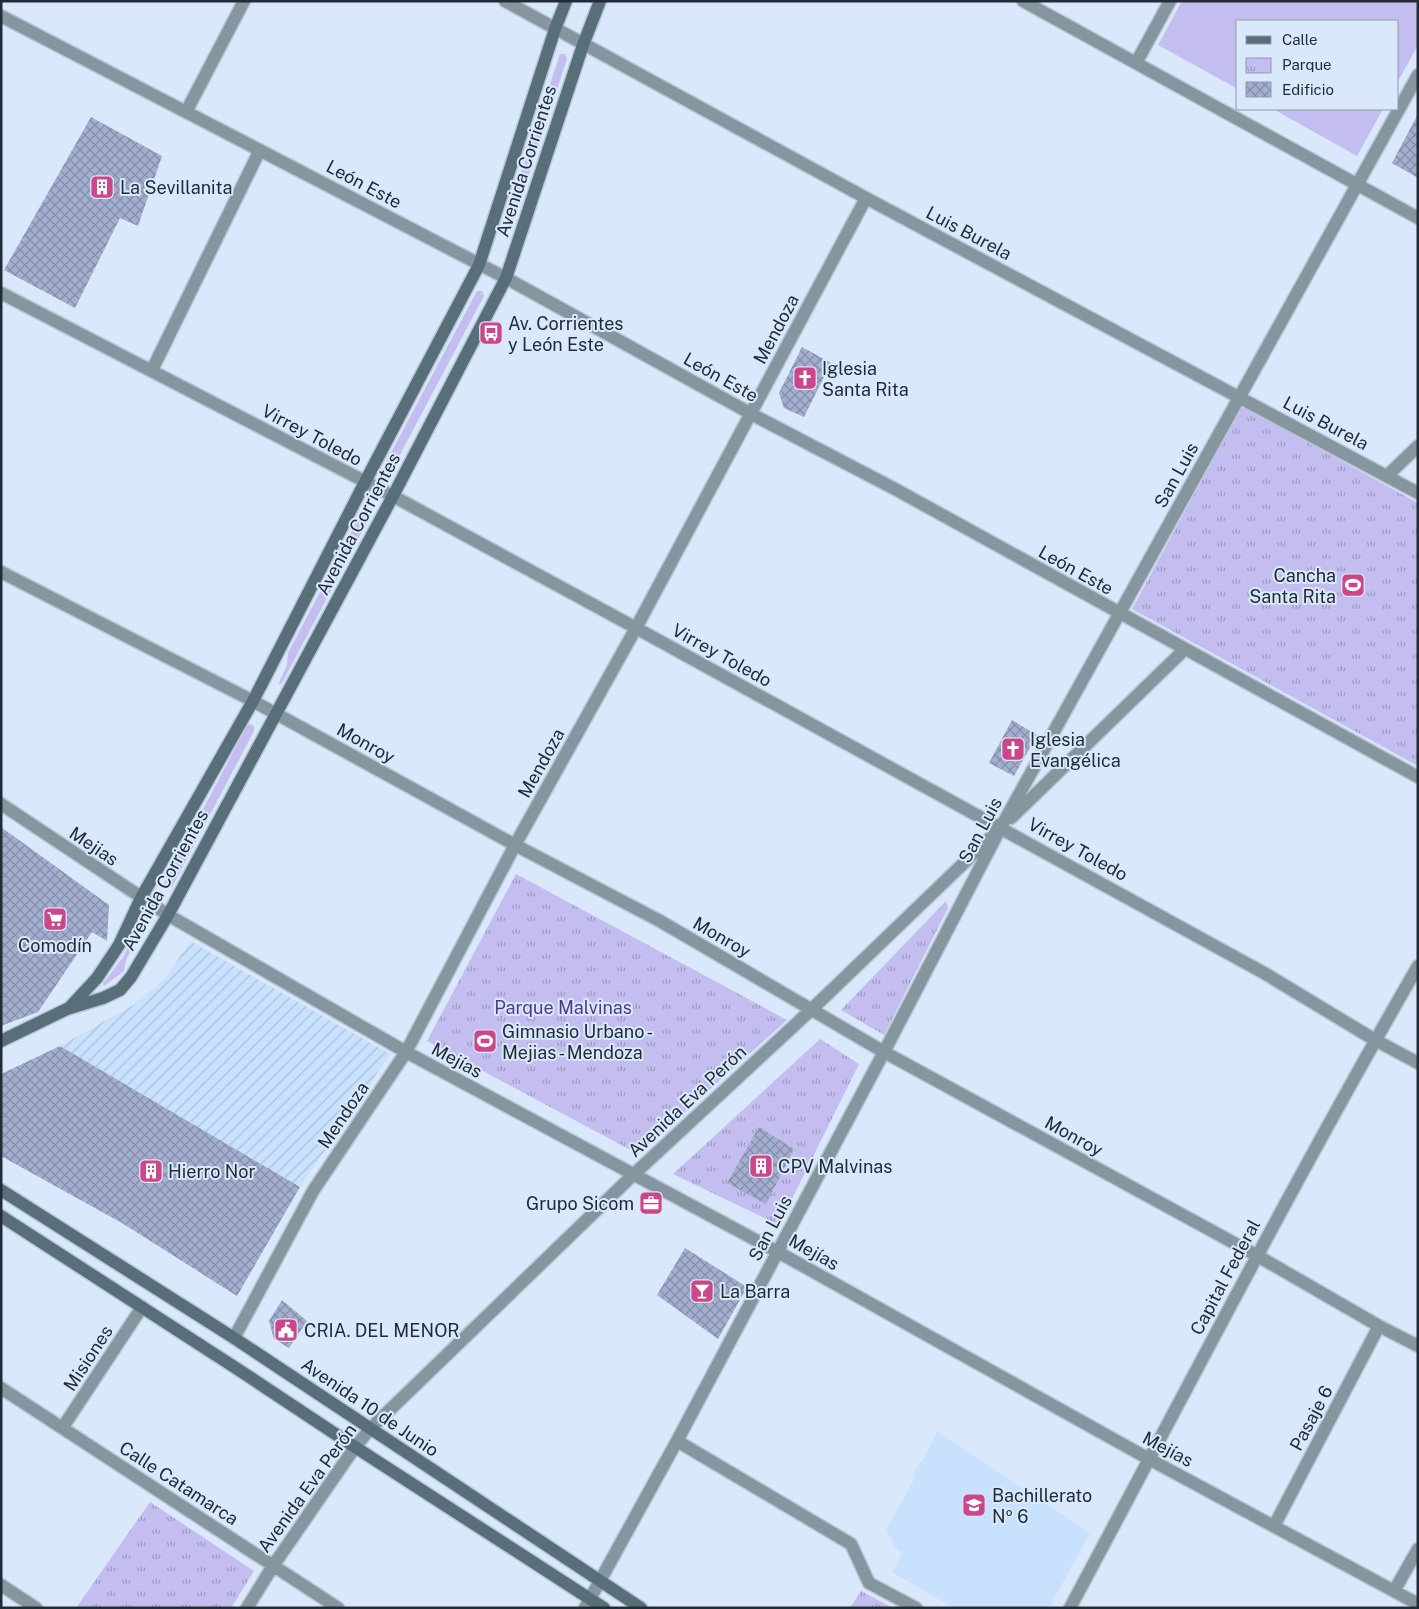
<svg xmlns="http://www.w3.org/2000/svg" width="1419" height="1609" font-family="'Public Sans',sans-serif">
  <style>
    .built { fill: #c8e1fd }
    .industrial { fill: url(#industrial-furrows) }
    .grass { fill: #c4bdef }
    .park { fill: url(#park-tufts) }
    .building { fill: url(#building-cross-hatch) }
    .lines { fill: none; stroke-linecap: round; stroke-linejoin: round }
    .street-casing { stroke: #b8c7d8; stroke-width: 15 }
    .secondary-casing { stroke: #b8c7d8; stroke-width: 15 }
    .street { stroke: #86969e; stroke-width: 12 }
    .secondary { stroke: #586f7a; stroke-width: 12 }
    .labels { text-anchor: middle; dominant-baseline: central; stroke-width: 4; stroke-linejoin: round; paint-order: stroke }
    .street-label { font-size: 18px; fill: #222c37; stroke: #d9e9fb }
    .poi-label { font-size: 18px; fill: #222c37; stroke: #d9e9fb; text-anchor: start }
    .park-label { font-size: 18px; fill: #4f398d; stroke: #d9e9fb }
  </style>
  <defs>
    <pattern id="industrial-furrows" width="10" height="10" patternUnits="userSpaceOnUse" patternTransform="scale(1.25)"><rect width="10" height="10" fill="#c8e1fd"/><path d="M-1 1l2-2M0 10L10 0M9 11l2-2" fill="none" stroke="#acc1d9"/></pattern>
    <pattern id="park-tufts" width="24" height="20" patternUnits="userSpaceOnUse" patternTransform="scale(1.25)"><rect width="24" height="20" fill="#c4bdef"/><path d="M3 7l-1-3M5 7V3M7 7l1-3M15 17l-1-3M17 17v-4M19 17l1-3" fill="none" stroke="#9f9ac2"/></pattern>
    <pattern id="building-cross-hatch" width="8" height="8" patternUnits="userSpaceOnUse" patternTransform="scale(1.25)"><rect width="8" height="8" fill="#a4aecf"/><path d="M0 0l8 8M0 8l8-8" fill="none" stroke="#858ea9"/></pattern>
  </defs>
  <rect width="100%" height="100%" fill="#d9e9fb"/>
  <path class="built" d="M937,1431L1090,1533L1049,1608H954L892,1572L902,1553L895,1547L886,1529L913,1482L915,1470L925,1457Z"/>
  <path class="industrial" d="M190,941L390,1054L300,1187L60,1046L133,1005L165,979Z"/>
  <path class="grass" d="M1182,1H1418V45L1398,81V21H1238V89L1158,45Z
    M560,54H565L567,59L515,216L512,220L509,219L507,214Z
    M1273,109H1383L1357,156Z
    M477,291H482L484,296L395,464L392,467H388L386,462Z
    M366,508L371,510V515L282,683L278,685L287,665L288,653L363,510Z
    M250,724L254,726V731L172,887L166,888L164,883L247,726Z
    M139,926L142,928L126,960L124,971L104,986L103,984L123,957Z"/>
  <path class="park" d="M1242,406L1418,503V766L1132,609Z
    M516,874L787,1020L638,1154L427,1041Z
    M946,901L948,908L884,1035L841,1010Z
    M820,1039L859,1064L779,1225L673,1174Z
    M150,1502L254,1571L231,1608H76Z
    M861,1591L893,1608H850Z"/>
  <path class="building" d="M1418,114V178L1392,163Z
    M91,117L162,156L138,226L120,218L75,308L4,270Z
    M802,347L831,363L804,417L784,408L779,393Z
    M1012,720L1037,735L1014,776L989,763Z
    M1,827L109,905L107,941L92,932L38,1012L1,1026Z
    M60,1046L300,1187L237,1296L122,1223L1,1156V1074Z
    M759,1127L794,1149L766,1204L727,1183Z
    M685,1248L747,1287L718,1339L657,1295Z
    M282,1300L307,1321L289,1348L274,1339L269,1321Z"/>
  <g class="lines">
    <g class="street-casing">
      <path id="street" d="M505,1L866,198L1418,493
        M1023,1L1418,218
        M1,16L506,278L757,417L895,489L1418,777
        M1136,63L1170,1
        M186,112L244,1
        M1,293L393,496L636,628L1264,973L1375,1040L1418,1063
        M152,370L260,150
        M1387,476L1418,446
        M1,572L253,701L515,845L660,921L884,1052L1256,1255L1379,1326L1418,1346
        M1,804L168,915L406,1052L778,1252L1149,1459L1418,1604
        M1011,818L1185,649
        M234,1338L313,1191L406,1052L515,845L636,628L866,198
        M1,1388L338,1608
        M63,1427L142,1307
        M677,1441L851,1544L869,1583L916,1608
        M1274,1526L1379,1326
        M1,1585L36,1608
        M1394,1591L1418,1549
        M247,1608L273,1566L355,1447L370,1429L633,1175L811,1010L993,835
        M585,1608L677,1441L884,1052L1001,827L1418,75
        M1070,1608C1185,1393 1296,1177 1418,966"/>
    </g>
    <g class="secondary-casing">
      <path id="secondary" d="M69,1008L97,978L119,945L141,898L253,701L365,482L479,265L555,29L566,1
        M1,1041L67,1009L103,998L120,990L131,977L168,915L393,496L506,278L583,45L600,1
        M1,1190L234,1338L641,1608
        M1,1216L242,1372L355,1447L604,1608"/>
    </g>
    <use href="#street" class="street"/>
    <use href="#secondary" class="secondary"/>
  </g>
  <defs>
    <g id="building-square" transform="scale(1.25)"><rect x="-9" y="-9" width="18" height="18" rx="4" fill="#cc478a" stroke="#d9e9fb"/><path d="M-4-6H4V6H1V3H-1V6H-4ZM-2.5-4.3h1.7v1.8h-1.7ZM.8-4.3h1.7v1.8H.8ZM-2.5-1h1.7V.8h-1.7ZM.8-1h1.7V.8H.8Z" fill="#fff"/></g>
    <g id="bus-square" transform="scale(1.25)"><rect x="-9" y="-9" width="18" height="18" rx="4" fill="#cc478a" stroke="#d9e9fb"/><path d="M-5-6H5V4H4V6H2V4H-2V6H-4V4H-5ZM-3.5-4V0h7V-4ZM-3.5 1.2v1.5H-2V1.2ZM2 1.2v1.5H3.5V1.2Z" fill="#fff"/></g>
    <g id="church-square" transform="scale(1.25)"><rect x="-9" y="-9" width="18" height="18" rx="4" fill="#cc478a" stroke="#d9e9fb"/><path d="M-1.2-6h2.4v3.5h3.3v2.4h-3.3V6h-2.4V-.1h-3.3v-2.4h3.3Z" fill="#fff"/></g>
    <g id="stadium-square" transform="scale(1.25)"><rect x="-9" y="-9" width="18" height="18" rx="4" fill="#cc478a" stroke="#d9e9fb"/><path d="M0-5a6.5 5 0 1 0 0 10a6.5 5 0 1 0 0-10ZM-3.5-1.8h7v3.6h-7Z" fill="#fff"/></g>
    <g id="supermarket-square" transform="scale(1.25)"><rect x="-9" y="-9" width="18" height="18" rx="4" fill="#cc478a" stroke="#d9e9fb"/><path d="M-6-5.5h2.5l.6 2H6L4.5 2H-2.5L-4.4-4H-6ZM-1.5 3.2a1.3 1.3 0 1 0 .1 0ZM3 3.2a1.3 1.3 0 1 0 .1 0Z" fill="#fff"/></g>
    <g id="office-square" transform="scale(1.25)"><rect x="-9" y="-9" width="18" height="18" rx="4" fill="#cc478a" stroke="#d9e9fb"/><path d="M-6-3h4V-5.5h4V-3h4V5H-6ZM-1-4.5V-3h2v-1.5ZM-6 0V1H6V0Z" fill="#fff"/></g>
    <g id="bar-square" transform="scale(1.25)"><rect x="-9" y="-9" width="18" height="18" rx="4" fill="#cc478a" stroke="#d9e9fb"/><path d="M-6-5H6L.8 .8V4.5H3.5V6h-7V4.5H-.8V.8Z" fill="#fff"/></g>
    <g id="civic-square" transform="scale(1.25)"><rect x="-9" y="-9" width="18" height="18" rx="4" fill="#cc478a" stroke="#d9e9fb"/><path d="M-.6-6.5H3V-4.5H.6V-3L4-1V1h2V6H-6V1h2V-1L-.6-3ZM-1.2 2.5V6h2.4V2.5Z" fill="#fff"/></g>
    <g id="school-square" transform="scale(1.25)"><rect x="-9" y="-9" width="18" height="18" rx="4" fill="#cc478a" stroke="#d9e9fb"/><path d="M0-5L7-2L0 1L-7-2ZM-4 1L0 2.5L4 1V4Q0 6-4 4Z" fill="#fff"/></g>
  </defs>
  <g fill-rule="evenodd">
    <use href="#building-square" x="102" y="187"/>
    <use href="#bus-square" x="491" y="333"/>
    <use href="#church-square" x="805" y="378"/>
    <use href="#stadium-square" x="1353" y="585"/>
    <use href="#church-square" x="1013" y="749"/>
    <use href="#supermarket-square" x="55" y="919"/>
    <use href="#stadium-square" x="485" y="1041"/>
    <use href="#building-square" x="761" y="1166"/>
    <use href="#building-square" x="151" y="1171"/>
    <use href="#office-square" x="651" y="1203"/>
    <use href="#bar-square" x="702" y="1291"/>
    <use href="#civic-square" x="286" y="1330"/>
    <use href="#school-square" x="974" y="1505"/>
  </g>
  <g class="labels">
    <g class="street-label">
      <text transform="translate(526 161) rotate(-72)">Avenida Corrientes</text>
      <text transform="translate(364 184) rotate(28)">León Este</text>
      <text transform="translate(969 233) rotate(28)">Luis Burela</text>
      <text transform="translate(776 329) rotate(-62)">Mendoza</text>
      <text transform="translate(721 377) rotate(29)">León Este</text>
      <text transform="translate(1326 423) rotate(28)">Luis Burela</text>
      <text transform="translate(312 435) rotate(28)">Virrey Toledo</text>
      <text transform="translate(1176 475) rotate(-61)">San Luis</text>
      <text transform="translate(358 524) rotate(-62)">Avenida Corrientes</text>
      <text transform="translate(1076 570) rotate(29)">León Este</text>
      <text transform="translate(722 655) rotate(29)">Virrey Toledo</text>
      <text transform="translate(366 743) rotate(29)">Monroy</text>
      <text transform="translate(541 763) rotate(-61)">Mendoza</text>
      <text transform="translate(980 830) rotate(-62)">San Luis</text>
      <text transform="translate(94 846) rotate(34)">Mejias</text>
      <text transform="translate(1078 849) rotate(29)">Virrey Toledo</text>
      <text transform="translate(165 880) rotate(-61)">Avenida Corrientes</text>
      <text transform="translate(722 937) rotate(30)">Monroy</text>
      <text transform="translate(457 1060) rotate(28)">Mejías</text>
      <text transform="translate(687 1101) rotate(-43)">Avenida Eva Perón</text>
      <text transform="translate(343 1115) rotate(-56)">Mendoza</text>
      <text transform="translate(1074 1136) rotate(29)">Monroy</text>
      <text transform="translate(770 1228) rotate(-62)">San Luis</text>
      <text transform="translate(814 1252) rotate(29)">Mejías</text>
      <text transform="translate(1225 1277) rotate(-62)">Capital Federal</text>
      <text transform="translate(88 1358) rotate(-57)">Misiones</text>
      <text transform="translate(370 1407) rotate(34)">Avenida 10 de Junio</text>
      <text transform="translate(1311 1418) rotate(-62)">Pasaje 6</text>
      <text transform="translate(1168 1449) rotate(28)">Mejías</text>
      <text transform="translate(179 1483) rotate(33)">Calle Catamarca</text>
      <text transform="translate(307 1488) rotate(-54)">Avenida Eva Perón</text>
    </g>
    <g class="poi-label">
      <text x="120" y="187">La Sevillanita</text>
      <text x="508" y="323">Av. Corrientes<tspan x="508" dy="21">y León Este</tspan></text>
      <text x="822" y="368">Iglesia<tspan x="822" dy="21">Santa Rita</tspan></text>
      <text x="1336" y="575" text-anchor="end">Cancha<tspan x="1336" dy="21">Santa Rita</tspan></text>
      <text x="1030" y="739">Iglesia<tspan x="1030" dy="21">Evangélica</tspan></text>
      <text x="55" y="945" text-anchor="middle">Comodín</text>
      <text x="502" y="1031">Gimnasio Urbano -<tspan x="502" dy="21">Mejias - Mendoza</tspan></text>
      <text x="778" y="1166">CPV Malvinas</text>
      <text x="168" y="1171">Hierro Nor</text>
      <text x="634" y="1203" text-anchor="end">Grupo Sicom</text>
      <text x="720" y="1291">La Barra</text>
      <text x="304" y="1330">CRIA. DEL MENOR</text>
      <text x="992" y="1495">Bachillerato<tspan x="992" dy="21">Nº 6</tspan></text>
    </g>
    <g class="park-label">
      <text x="563" y="1007">Parque Malvinas</text>
    </g>
  </g>
  <rect width="1419" height="1609" fill="none" stroke="#222c37" stroke-width="5"/>
  <rect x="1236" y="20" width="162" height="90" fill="#d9e9fb" stroke="#909dad"/>
  <rect x="1246" y="36" width="25" height="8" fill="#586f7a" stroke="#909dad"/>
  <text x="1282" y="45" font-size="15" fill="#222c37">Calle</text>
  <rect x="1246" y="58" width="25" height="15" fill="url(#park-tufts)" stroke="#909dad"/>
  <text x="1282" y="70" font-size="15" fill="#222c37">Parque</text>
  <rect x="1246" y="82" width="25" height="15" fill="url(#building-cross-hatch)" stroke="#909dad"/>
  <text x="1282" y="95" font-size="15" fill="#222c37">Edificio</text>
</svg>
